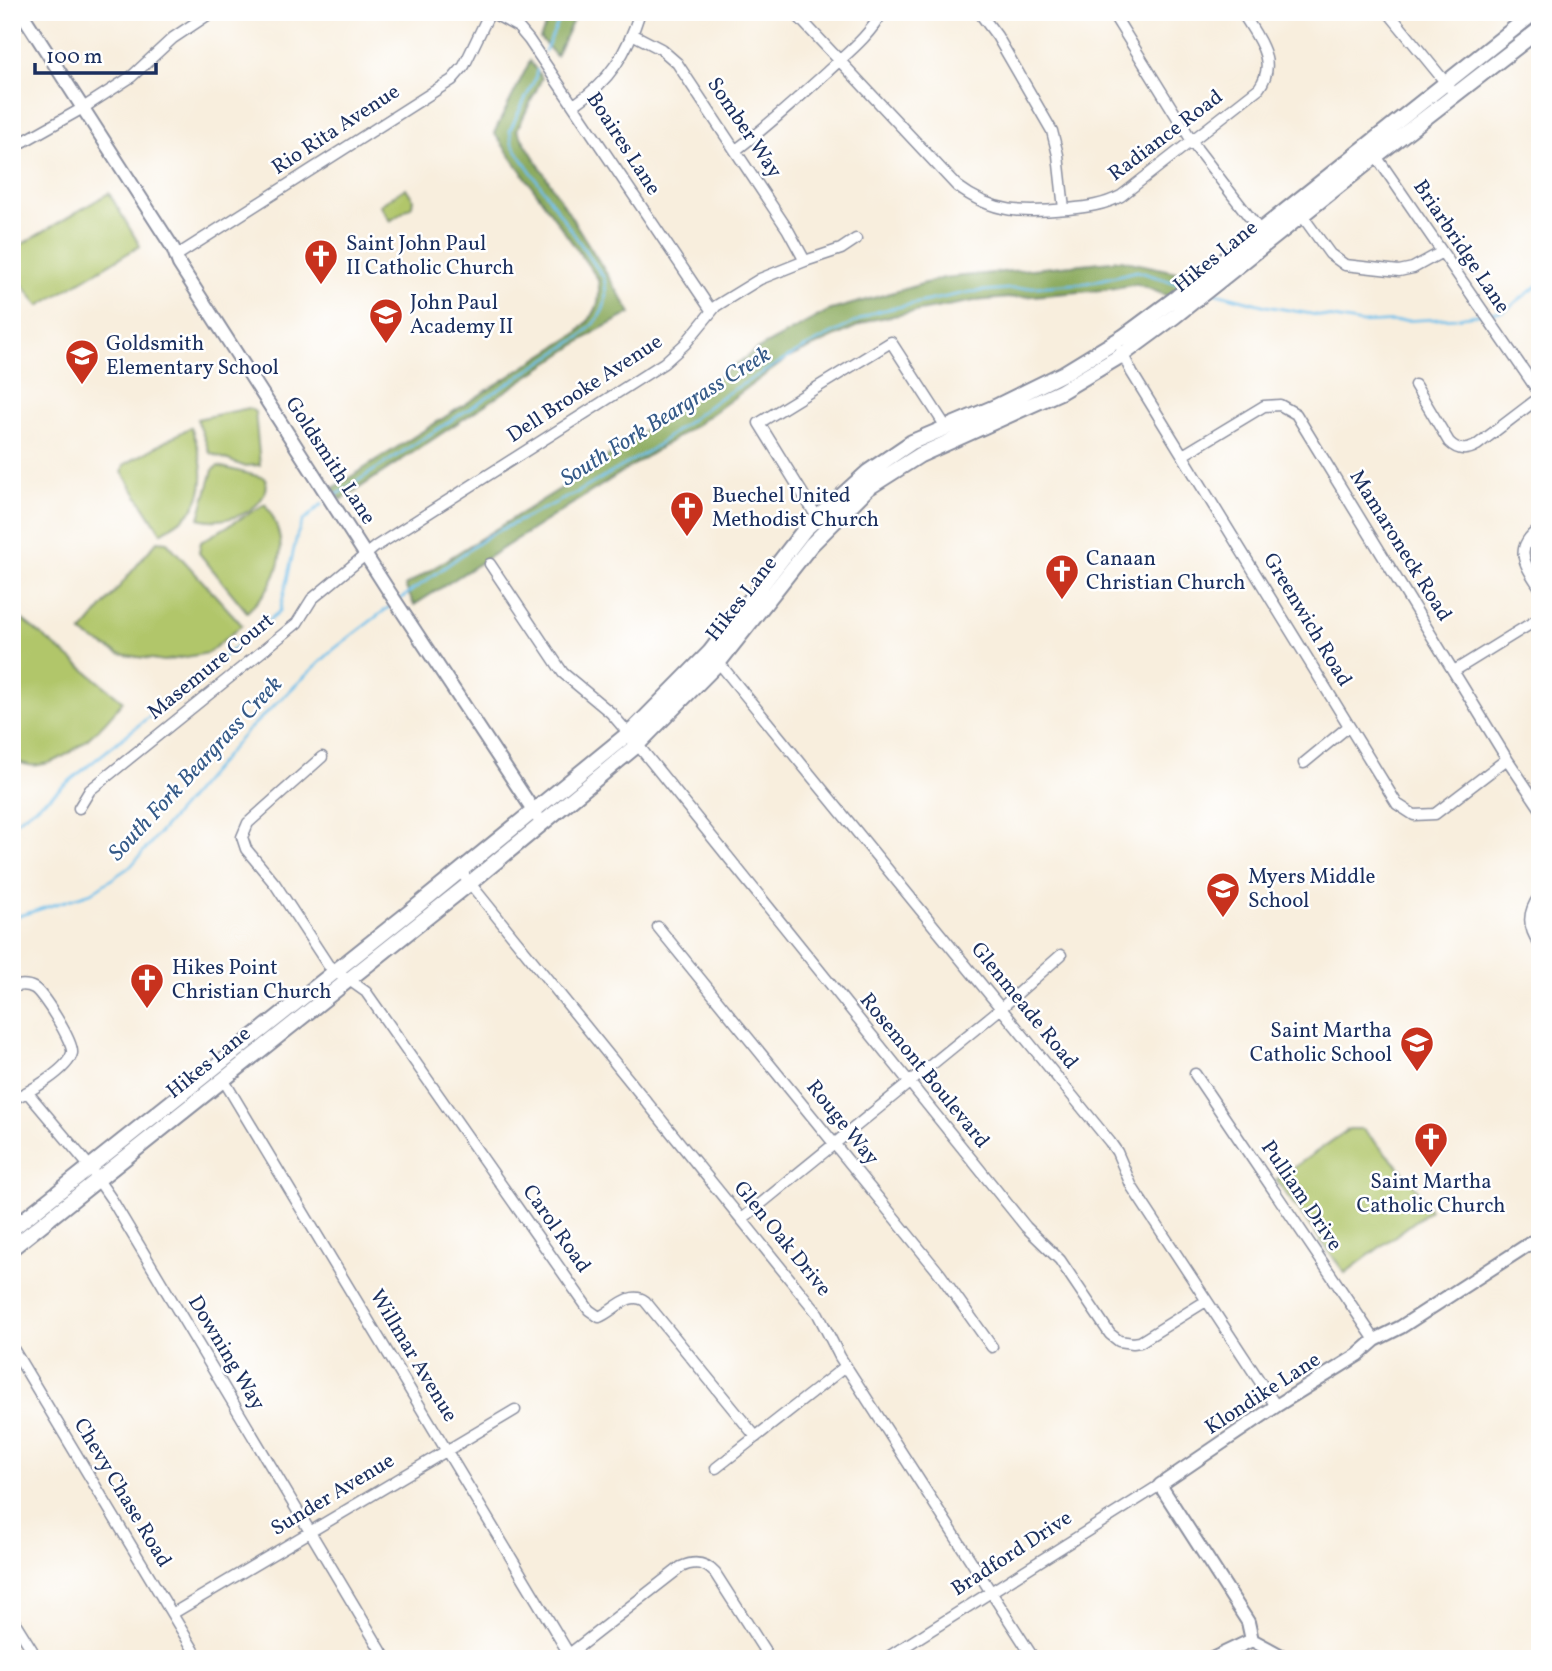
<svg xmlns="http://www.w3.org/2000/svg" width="1552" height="1671" font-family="Vollkorn,serif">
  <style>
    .green { fill: #b1c66b; stroke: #667a64; stroke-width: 2 }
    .forest { fill: #8cab5f; stroke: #546d5e; stroke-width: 2 }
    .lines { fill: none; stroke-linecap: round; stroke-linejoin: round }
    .stream { stroke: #70bfea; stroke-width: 2.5 }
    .minor-casing { stroke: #8a8e9e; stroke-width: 13 }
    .tertiary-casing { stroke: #8a8e9e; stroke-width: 16 }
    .secondary-casing { stroke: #8a8e9e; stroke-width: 18 }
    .minor { stroke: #fff; stroke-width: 10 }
    .tertiary { stroke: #fff; stroke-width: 12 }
    .secondary { stroke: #fff; stroke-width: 14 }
    .labels { text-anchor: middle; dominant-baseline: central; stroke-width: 5; stroke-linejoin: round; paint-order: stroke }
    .street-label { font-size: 21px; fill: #1b2f5e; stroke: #fff }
    .poi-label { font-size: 21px; fill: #1b2f5e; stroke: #fff; text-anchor: start }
    .water-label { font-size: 23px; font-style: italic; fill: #355a88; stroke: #fff }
  </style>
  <rect width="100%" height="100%" fill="#fff"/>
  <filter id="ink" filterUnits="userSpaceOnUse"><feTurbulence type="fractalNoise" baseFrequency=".0143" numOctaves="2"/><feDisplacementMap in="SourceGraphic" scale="14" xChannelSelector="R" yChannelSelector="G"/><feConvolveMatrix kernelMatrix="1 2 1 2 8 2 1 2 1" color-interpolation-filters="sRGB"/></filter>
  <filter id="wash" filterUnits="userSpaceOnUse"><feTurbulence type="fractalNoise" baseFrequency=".00686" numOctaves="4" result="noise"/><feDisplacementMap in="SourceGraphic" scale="28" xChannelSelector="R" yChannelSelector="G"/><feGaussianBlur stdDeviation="1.57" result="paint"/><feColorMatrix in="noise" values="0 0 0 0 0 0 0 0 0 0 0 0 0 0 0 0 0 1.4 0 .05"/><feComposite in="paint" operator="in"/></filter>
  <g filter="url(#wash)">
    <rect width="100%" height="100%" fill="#f8eedd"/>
    <path class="green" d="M406,188L413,199L412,206L390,221L380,205Z
      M109,193L140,246L39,306L12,271V250Z
      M249,408L255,412L260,465L243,466L210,453L197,419Z
      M191,427C201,454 211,488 189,513C182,521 170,527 161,533L122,472L124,465Z
      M218,466L265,478C272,511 224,526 199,518L213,470Z
      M265,504C293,544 281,581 247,612L199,553L201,542Z
      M157,541L167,542L242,625L208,653L164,661L119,654L81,633Z
      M23,620L123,701C105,725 70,761 39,765C30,767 21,763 12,759V628L15,621Z
      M1349,1129H1363L1411,1180L1430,1210L1345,1273L1276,1180Z"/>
    <path class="forest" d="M552,12H577L556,56L540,38Z
      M530,61L542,78L517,130L631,313L598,330L341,500L333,488L576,334C595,315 602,306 598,279L494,133Z
      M1121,260L1194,276L1168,296L1137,284L1103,290L974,301L871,320L788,358L699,423L414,605L405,586L579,477L756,350L828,311L943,278Z"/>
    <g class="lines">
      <path class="stream" d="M545,51L563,12
        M1213,292L1266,306L1362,323L1457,318L1482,314
        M1489,313L1504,311L1540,284
        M336,495L580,337C601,318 610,307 604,278L512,144L510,130L535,79L537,70
        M399,600L488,536L578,492L652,449L721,397L804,348L875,312L970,292L1087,283L1137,271L1182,285
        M12,824L52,795L280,611L297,535L303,521L322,504
        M12,918L91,893L131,866L246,732L334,649L393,604"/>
    </g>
  </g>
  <g filter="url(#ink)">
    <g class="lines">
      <g class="minor-casing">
        <path id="minor" d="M491,12L518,27L529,40L711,310
          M794,12L957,186C994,214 1023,213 1068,209C1087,207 1104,205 1121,196L1259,88C1279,61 1256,36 1242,12
          M979,12L997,36L1052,131L1058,155L1064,209
          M1112,12L1197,149L1264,236
          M1388,12L1450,88
          M632,34L661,49L677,63L788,230L805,261
          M574,105C610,81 627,53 640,12
          M12,148L83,108L131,77L173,38L212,12
          M736,150C768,126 797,99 827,72C846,54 870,36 882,12
          M1376,156L1540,394
          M1298,210L1330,254L1345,265L1399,271L1413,268L1442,252
          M176,256L452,80L464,66L490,12
          M1121,351L1132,373L1397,804L1414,815L1435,814L1507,759
          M1415,385L1449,442C1458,451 1467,451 1477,445L1540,397
          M1183,455L1264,406L1280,405L1296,414L1507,759L1540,808
          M817,517L759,423L891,342L946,427
          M1540,528C1512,549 1525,564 1540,588
          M490,564L563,673L611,713L629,734L1026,1227L1060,1260L1110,1334L1119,1341L1133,1343L1140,1342L1206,1301
          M715,658L1110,1142L1117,1152L1132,1187L1276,1406
          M1454,671L1540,618
          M322,757L248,823L242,837L246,849L275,884L328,965L366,992L589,1310L599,1317C614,1311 629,1290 645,1301L756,1437
          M1304,763L1349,726
          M79,808L90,790L286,632L297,623L312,599L375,547L664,363L685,344L716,306L760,279L805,261L841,249L856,239
          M460,871L818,1314L840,1357L1034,1659
          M1540,895C1527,913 1527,926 1540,945
          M658,927L940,1274L992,1347
          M12,987C19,985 27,984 34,988C43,993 74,1043 72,1053C68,1070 28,1093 12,1099
          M1195,1074L1375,1340
          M223,1079L569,1654
          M27,1092L85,1161L112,1200L386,1659
          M742,1219L1000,1009L1061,955
          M12,1347L199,1659
          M716,1468L846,1366
          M172,1614L515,1410
          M12,1618L32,1650
          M563,1659L681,1567C694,1561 705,1562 715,1573L770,1659
          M885,1659L1160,1485"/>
      </g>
      <g class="tertiary-casing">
        <path id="tertiary" d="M21,12L173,248L179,264L390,593L539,819
          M1252,1640L1248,1622L1160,1485L1276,1406L1358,1355L1375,1340L1401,1327L1540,1237
          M1212,1659L1252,1640L1287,1659"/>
      </g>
      <g class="secondary-casing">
        <path id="secondary" d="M12,1229L411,911L634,729L710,652L805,529L868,472L912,442L995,407L1064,373L1123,337L1177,297L1535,12
          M12,1248L470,883L636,746L719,662L811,545L868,488L920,455L1060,392L1122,355L1175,316L1376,156L1540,29"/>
      </g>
      <use href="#minor" class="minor"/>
      <use href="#tertiary" class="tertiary"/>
      <use href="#secondary" class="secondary"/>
    </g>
  </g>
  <defs>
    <g id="church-pin" transform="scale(1.75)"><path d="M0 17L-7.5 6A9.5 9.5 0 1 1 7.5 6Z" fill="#c8321e" stroke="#fff"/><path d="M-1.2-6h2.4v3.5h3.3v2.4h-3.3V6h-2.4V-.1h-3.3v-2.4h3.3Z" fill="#fff"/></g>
    <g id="school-pin" transform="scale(1.75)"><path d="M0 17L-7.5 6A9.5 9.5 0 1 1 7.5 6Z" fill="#c8321e" stroke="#fff"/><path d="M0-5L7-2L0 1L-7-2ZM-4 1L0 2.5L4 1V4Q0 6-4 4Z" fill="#fff"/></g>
  </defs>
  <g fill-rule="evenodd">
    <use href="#church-pin" x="321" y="256"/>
    <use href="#school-pin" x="386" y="315"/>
    <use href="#school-pin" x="82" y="356"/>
    <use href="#church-pin" x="687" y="508"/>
    <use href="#church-pin" x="1062" y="571"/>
    <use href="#school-pin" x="1223" y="889"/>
    <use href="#church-pin" x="147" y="980"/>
    <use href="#school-pin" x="1417" y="1043"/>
    <use href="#church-pin" x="1431" y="1139"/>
  </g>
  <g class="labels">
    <g class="street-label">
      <text transform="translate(744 128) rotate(56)">Somber Way</text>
      <text transform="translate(336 130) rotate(-33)">Rio Rita Avenue</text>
      <text transform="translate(1166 136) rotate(-37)">Radiance Road</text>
      <text transform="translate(623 144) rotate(57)">Boaires Lane</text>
      <text transform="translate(1461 247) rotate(56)">Briarbridge Lane</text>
      <text transform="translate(1216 257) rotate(-39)">Hikes Lane</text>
      <text transform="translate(585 389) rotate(-33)">Dell Brooke Avenue</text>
      <text transform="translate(330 461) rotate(57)">Goldsmith Lane</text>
      <text transform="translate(1400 546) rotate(58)">Mamaroneck Road</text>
      <text transform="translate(742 599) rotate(-52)">Hikes Lane</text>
      <text transform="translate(1307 620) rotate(59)">Greenwich Road</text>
      <text transform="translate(211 667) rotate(-39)">Masemure Court</text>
      <text transform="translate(1024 1006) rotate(51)">Glenmeade Road</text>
      <text transform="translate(209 1063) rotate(-39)">Hikes Lane</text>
      <text transform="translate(924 1071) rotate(51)">Rosemont Boulevard</text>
      <text transform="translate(842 1123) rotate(51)">Rouge Way</text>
      <text transform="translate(1301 1196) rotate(56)">Pulliam Drive</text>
      <text transform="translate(556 1229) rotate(55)">Carol Road</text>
      <text transform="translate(782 1239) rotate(51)">Glen Oak Drive</text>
      <text transform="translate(226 1353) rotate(59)">Downing Way</text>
      <text transform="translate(413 1356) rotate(59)">Willmar Avenue</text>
      <text transform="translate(1263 1394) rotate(-33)">Klondike Lane</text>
      <text transform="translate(122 1493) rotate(59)">Chevy Chase Road</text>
      <text transform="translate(333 1495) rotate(-31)">Sunder Avenue</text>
      <text transform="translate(1012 1554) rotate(-33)">Bradford Drive</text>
    </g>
    <g class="poi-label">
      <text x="346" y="244">Saint John Paul<tspan x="346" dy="24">II Catholic Church</tspan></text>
      <text x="410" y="303">John Paul<tspan x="410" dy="24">Academy II</tspan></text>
      <text x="106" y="344">Goldsmith<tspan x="106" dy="24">Elementary School</tspan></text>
      <text x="712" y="496">Buechel United<tspan x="712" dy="24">Methodist Church</tspan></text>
      <text x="1086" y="559">Canaan<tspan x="1086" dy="24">Christian Church</tspan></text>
      <text x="1248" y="877">Myers Middle<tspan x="1248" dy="24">School</tspan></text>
      <text x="172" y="968">Hikes Point<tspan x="172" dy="24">Christian Church</tspan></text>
      <text x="1392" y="1031" text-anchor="end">Saint Martha<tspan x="1392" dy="24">Catholic School</tspan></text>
      <text x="1431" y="1182" text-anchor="middle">Saint Martha<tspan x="1431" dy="24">Catholic Church</tspan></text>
    </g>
    <g class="water-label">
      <text transform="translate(666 417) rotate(-32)">South Fork Beargrass Creek</text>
      <text transform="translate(196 769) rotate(-47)">South Fork Beargrass Creek</text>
    </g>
  </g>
  <rect width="1552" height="1671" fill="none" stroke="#fff" stroke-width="42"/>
  <path d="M35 63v10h121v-10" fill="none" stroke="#1b2f5e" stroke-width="3.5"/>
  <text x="46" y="63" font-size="21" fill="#1b2f5e" stroke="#ffffff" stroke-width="5" paint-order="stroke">100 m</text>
</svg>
